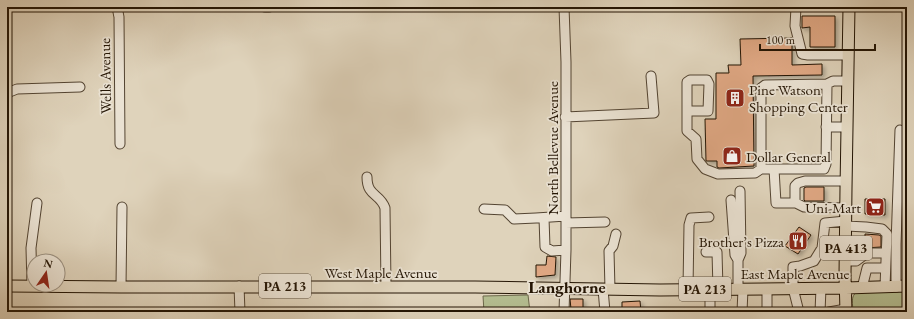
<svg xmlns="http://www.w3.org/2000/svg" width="914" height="319" font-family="'EB Garamond',serif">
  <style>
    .green { fill: #b3bc8f; stroke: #6c684a }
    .building { fill: #e0a884; stroke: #241504; filter: url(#shadow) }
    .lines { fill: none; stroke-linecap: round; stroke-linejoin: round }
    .minor-casing { stroke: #534432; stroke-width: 11 }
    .major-casing { stroke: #241504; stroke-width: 13 }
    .minor { stroke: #eae2d3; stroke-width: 9 }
    .major { stroke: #dfd3bb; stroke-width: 11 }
    .labels { text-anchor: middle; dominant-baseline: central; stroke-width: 3.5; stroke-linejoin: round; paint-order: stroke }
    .shield { fill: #eae2d3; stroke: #5f5242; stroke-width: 1 }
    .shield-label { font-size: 14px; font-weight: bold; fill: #241504 }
    .street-label { font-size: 15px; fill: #241504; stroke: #eae2d3 }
    .poi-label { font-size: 15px; fill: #241504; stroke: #eae2d3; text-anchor: start }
    .quarter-label { font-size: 17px; font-weight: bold; fill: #241504; stroke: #eae2d3 }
  </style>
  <defs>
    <filter id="shadow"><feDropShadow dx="2.5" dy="2.5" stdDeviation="2" flood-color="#0004"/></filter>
  </defs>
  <rect width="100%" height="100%" fill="#dfd3bb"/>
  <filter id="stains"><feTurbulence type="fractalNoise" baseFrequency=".005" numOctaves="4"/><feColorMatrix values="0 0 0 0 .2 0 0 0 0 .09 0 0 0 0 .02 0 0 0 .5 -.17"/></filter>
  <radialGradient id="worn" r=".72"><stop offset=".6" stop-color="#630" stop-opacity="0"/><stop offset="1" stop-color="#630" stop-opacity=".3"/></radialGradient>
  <path class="green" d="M907,291V312H853C853,305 850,296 857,292Z
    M528,295L530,312H484L483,296Z"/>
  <path class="building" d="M802,16H835V47H810V27L802,28Z
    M792,38V65L822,64V75L753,76L754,166L719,168L717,167V161H706L705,119H716V73H729L728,65H741L740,39Z
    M806,187H824V201H805L804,200V188Z
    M865,199H885V215L865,214Z
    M799,227L811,235L798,254L785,246Z
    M865,234L879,235L881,236V247L865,248Z
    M547,256L556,257L555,275L536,277V265H546Z
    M570,299H583V308L571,309Z
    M640,301L641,312H622V302Z"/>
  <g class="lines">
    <g class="minor-casing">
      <path id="minor" d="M117,7L119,17L120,144
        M265,7H269
        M796,7L795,26L802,54L808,55H848
        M827,84L826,164L824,169H761V88L765,85L827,84L833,81H848
        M7,93L17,89L80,87
        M687,111H708L709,84L707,80H690L687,82V131L696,139L697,159L705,169L718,174L755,173L761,169
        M565,117L654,113L651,76
        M826,127H847
        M774,169L776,203H796
        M367,177C367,197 380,193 385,208L386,286
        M846,181H805L798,183L795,186V201L796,203L804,207L846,208
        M731,200L735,255L738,260
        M484,209L505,210L514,219L536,218L566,216
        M544,218L545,247L552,251L566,250
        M566,223L605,222
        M846,226L866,227L882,229L887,234L885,287
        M706,252H717L718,289
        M846,261H856L867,253H886
        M32,286L31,248L37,203
        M239,286L240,312
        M121,287L122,207
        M896,287V244L900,130
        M862,288L867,268H885
        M603,289L605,312
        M610,289L609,251L613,246L616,234
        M688,289L689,225L691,218L709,217
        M710,289V312
        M738,289V260L741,253L740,191
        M767,289V312
        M564,312L566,250V62L564,7
        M742,312L743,289
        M799,312L793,288V267L800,266L814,261L822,248L825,223L846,221
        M820,312L821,288
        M829,312L846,309"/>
    </g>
    <g class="major-casing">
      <path id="major" d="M7,286L121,287H475L660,290L846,288L907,286
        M846,312L845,276L846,188L849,7"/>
    </g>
    <use href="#minor" class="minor"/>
    <use href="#major" class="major"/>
  </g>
  <defs>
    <g id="building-square" transform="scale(1)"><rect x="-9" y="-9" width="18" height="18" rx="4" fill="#8f2418" stroke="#eae2d3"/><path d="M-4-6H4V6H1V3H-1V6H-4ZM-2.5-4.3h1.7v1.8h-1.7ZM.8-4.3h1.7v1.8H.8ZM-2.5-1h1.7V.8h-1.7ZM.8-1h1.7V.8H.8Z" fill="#fff"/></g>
    <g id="shop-square" transform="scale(1)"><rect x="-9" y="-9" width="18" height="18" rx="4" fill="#8f2418" stroke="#eae2d3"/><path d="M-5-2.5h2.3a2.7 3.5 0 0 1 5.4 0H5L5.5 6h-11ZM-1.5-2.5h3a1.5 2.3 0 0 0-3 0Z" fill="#fff"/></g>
    <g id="supermarket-square" transform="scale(1)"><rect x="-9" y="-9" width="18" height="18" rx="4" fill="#8f2418" stroke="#eae2d3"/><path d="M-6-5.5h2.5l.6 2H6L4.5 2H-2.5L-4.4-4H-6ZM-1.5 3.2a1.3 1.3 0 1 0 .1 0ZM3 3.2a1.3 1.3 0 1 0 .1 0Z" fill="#fff"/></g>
    <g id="restaurant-square" transform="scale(1)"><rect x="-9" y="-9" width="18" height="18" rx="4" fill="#8f2418" stroke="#eae2d3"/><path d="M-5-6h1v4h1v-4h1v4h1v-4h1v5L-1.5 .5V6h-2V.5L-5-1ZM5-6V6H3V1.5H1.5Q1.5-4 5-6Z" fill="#fff"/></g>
  </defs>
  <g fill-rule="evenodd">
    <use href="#building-square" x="735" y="98"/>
    <use href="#shop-square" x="732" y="156"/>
    <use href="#supermarket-square" x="875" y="207"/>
    <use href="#restaurant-square" x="798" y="241"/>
  </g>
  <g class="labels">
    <g class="shield">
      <rect x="820" y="236" width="52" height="24" rx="3"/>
      <rect x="259" y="274" width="52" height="24" rx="3"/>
      <rect x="679" y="277" width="52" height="24" rx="3"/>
    </g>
    <g class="shield-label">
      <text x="846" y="248">PA 413</text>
      <text x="285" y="286">PA 213</text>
      <text x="705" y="289">PA 213</text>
    </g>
    <g class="street-label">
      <text transform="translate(105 76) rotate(-91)">Wells Avenue</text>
      <text transform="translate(552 148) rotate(-90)">North Bellevue Avenue</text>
      <text x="381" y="272">West Maple Avenue</text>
      <text x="795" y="273">East Maple Avenue</text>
    </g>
    <g class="poi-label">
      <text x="749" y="89">Pine Watson<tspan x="749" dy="17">Shopping Center</tspan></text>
      <text x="746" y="156">Dollar General</text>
      <text x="861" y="207" text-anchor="end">Uni-Mart</text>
      <text x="784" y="241" text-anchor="end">Brother’s Pizza</text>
    </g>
    <g class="quarter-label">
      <text x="567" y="287">Langhorne</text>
    </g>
  </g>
  <rect width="914" height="319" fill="none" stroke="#dfd3bb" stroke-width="24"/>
  <rect x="8" y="8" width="898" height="303" fill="none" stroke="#241504" stroke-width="2"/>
  <rect x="12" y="12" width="890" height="295" fill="none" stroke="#241504"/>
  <g transform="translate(46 273) rotate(13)"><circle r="19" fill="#eae2d3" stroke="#9b9080"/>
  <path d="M0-3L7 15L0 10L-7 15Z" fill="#8f2418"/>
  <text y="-6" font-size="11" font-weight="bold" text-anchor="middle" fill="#241504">N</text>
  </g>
  <path d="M760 44v6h115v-6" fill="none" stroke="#241504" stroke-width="2"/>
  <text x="766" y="44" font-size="12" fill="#241504" stroke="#eae2d3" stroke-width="3" paint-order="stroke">100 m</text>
  <rect width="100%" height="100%" filter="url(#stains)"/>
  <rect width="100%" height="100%" fill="url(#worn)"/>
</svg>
